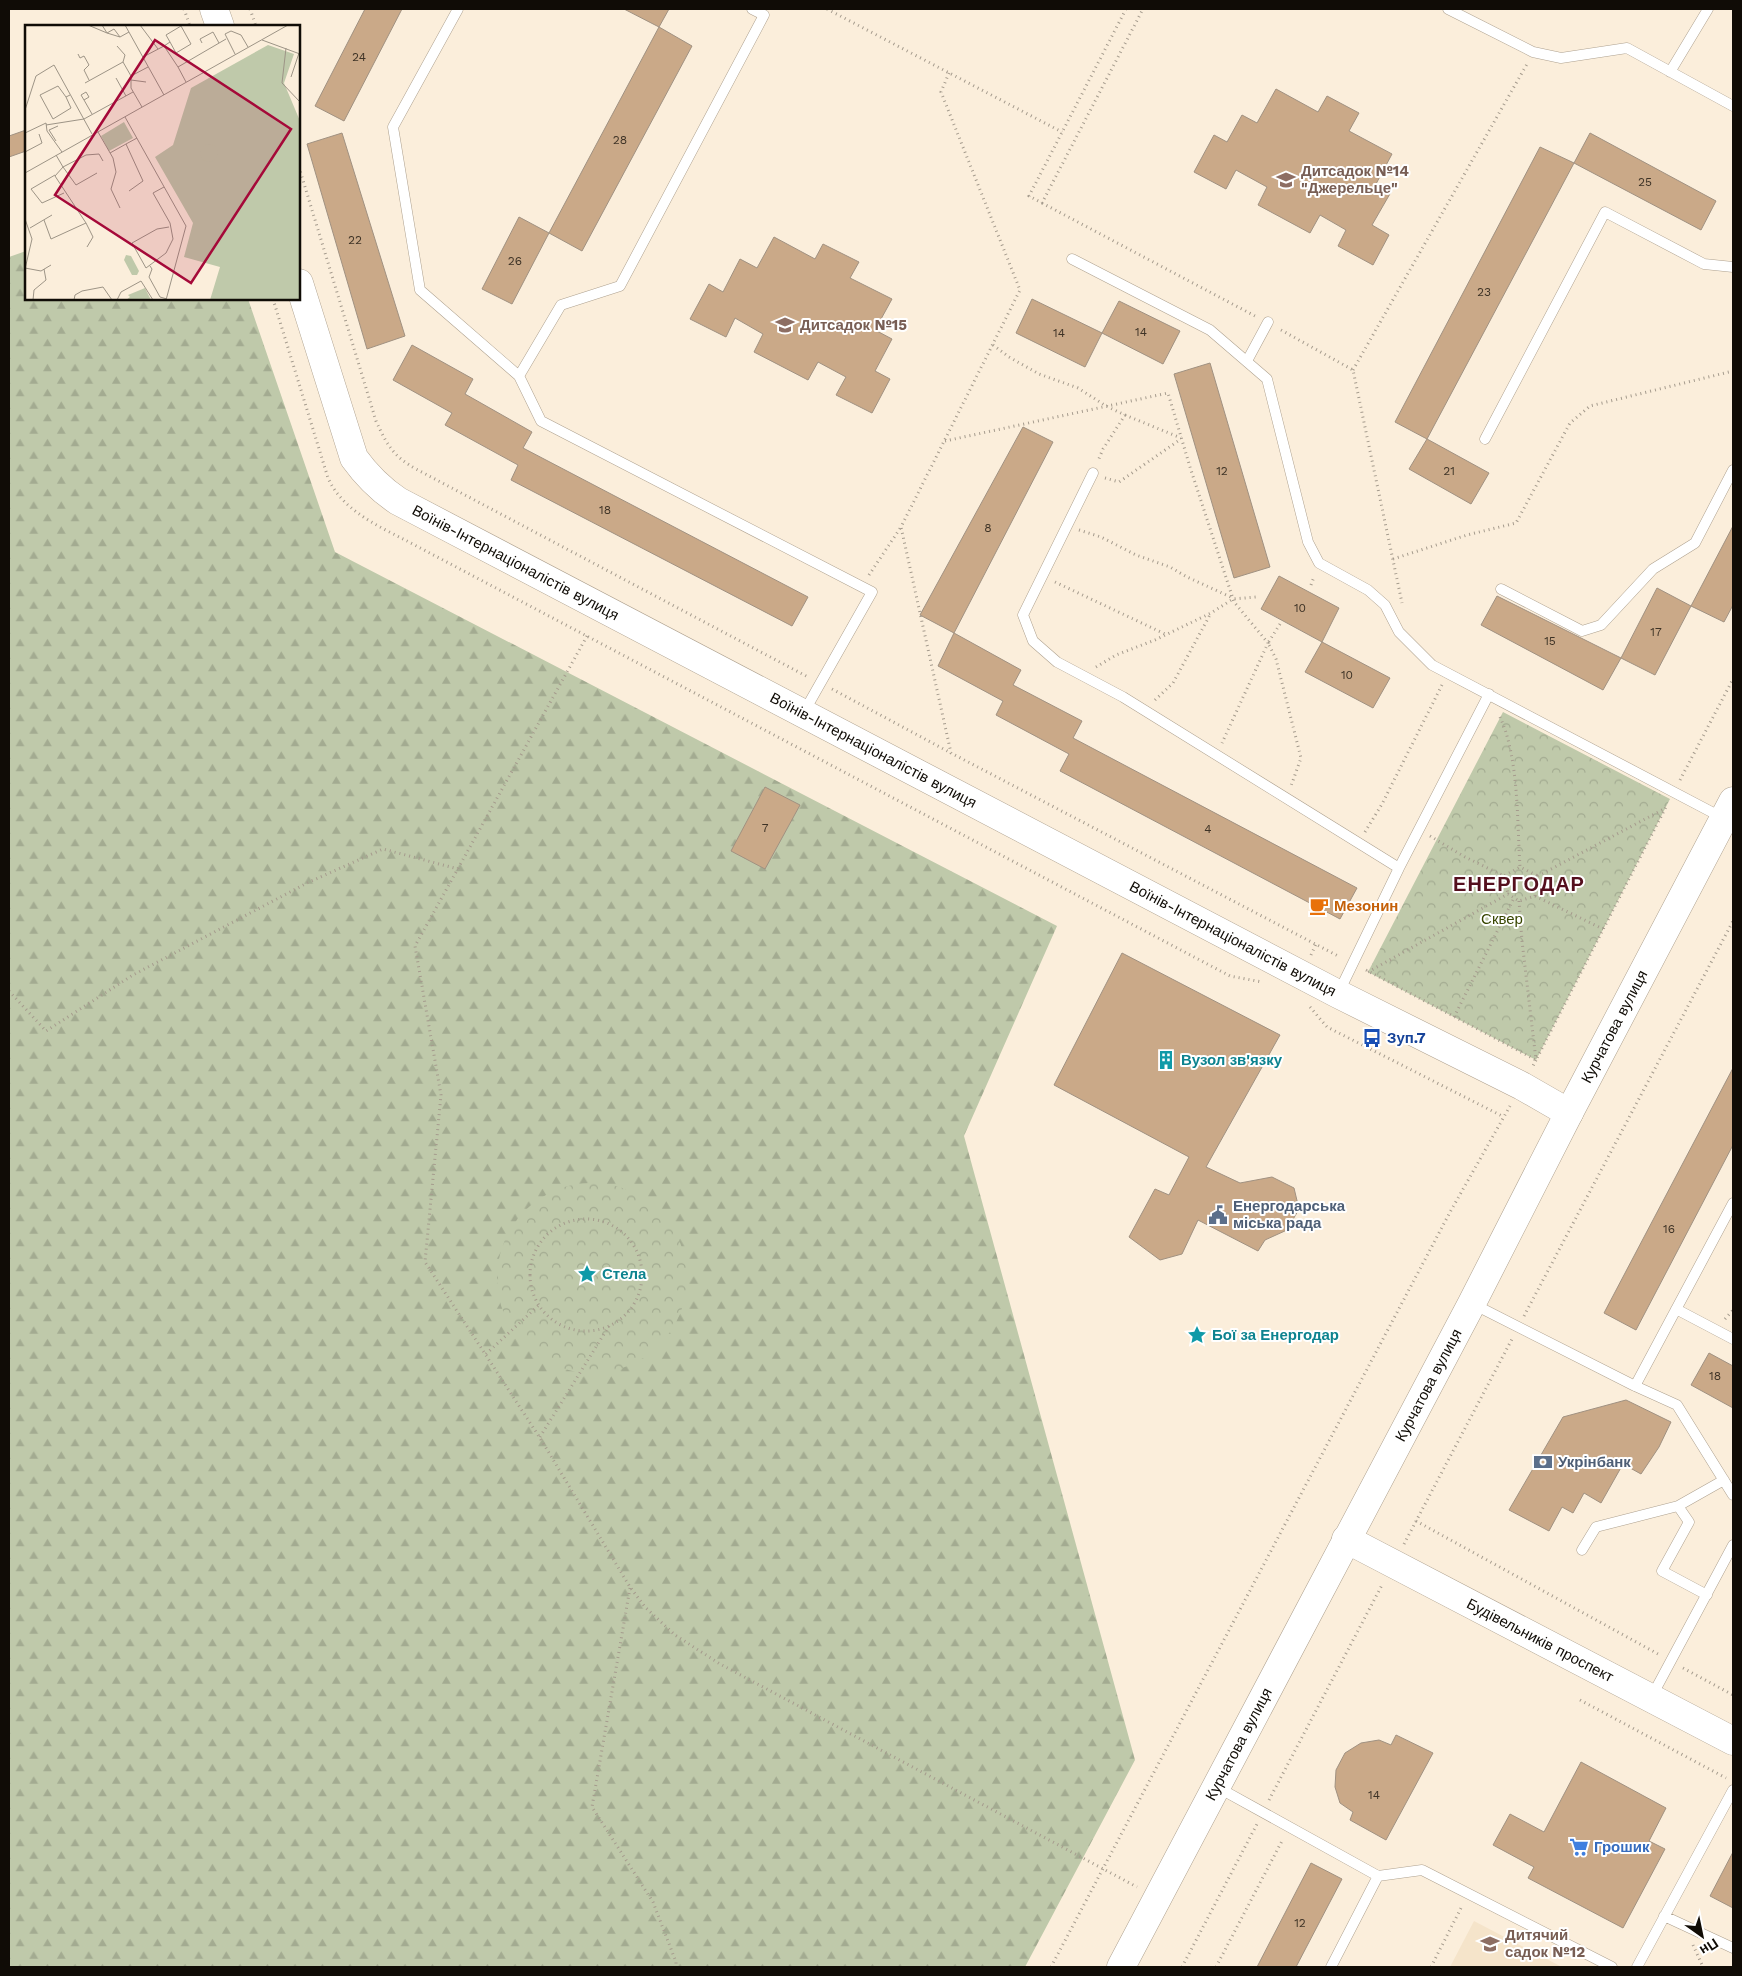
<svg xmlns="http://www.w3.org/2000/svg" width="1742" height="1976" font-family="'Work Sans',sans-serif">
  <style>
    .built { fill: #f5e4ca }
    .forest { fill: url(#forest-firs) }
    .park { fill: url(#park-crowns) }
    .building { fill: #caa988; stroke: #a09181 }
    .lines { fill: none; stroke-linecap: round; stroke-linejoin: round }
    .lane-casing { stroke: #aea18f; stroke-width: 11 }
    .secondary-casing { stroke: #aea18f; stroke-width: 29 }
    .path { stroke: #a59b8d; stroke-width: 3; stroke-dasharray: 1 4; stroke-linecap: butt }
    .lane { stroke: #fff; stroke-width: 10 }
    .secondary { stroke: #fff; stroke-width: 28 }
    .labels { text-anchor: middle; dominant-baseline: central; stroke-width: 4; stroke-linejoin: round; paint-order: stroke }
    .number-label { font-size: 12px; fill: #3e3326 }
    .education-label { font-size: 15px; font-weight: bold; fill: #785e54; stroke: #fff; text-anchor: start }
    .street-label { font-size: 15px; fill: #100c06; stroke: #fff }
    .food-label { font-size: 15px; font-weight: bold; fill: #c56008; stroke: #fff; text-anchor: start }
    .park-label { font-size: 15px; fill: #384600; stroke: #fff }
    .transit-label { font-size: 15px; font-weight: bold; fill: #164399; stroke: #fff; text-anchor: start }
    .culture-label { font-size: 15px; font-weight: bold; fill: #0d838f; stroke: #fff; text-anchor: start }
    .service-label { font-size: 15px; font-weight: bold; fill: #4e5e75; stroke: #fff; text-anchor: start }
    .shop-label { font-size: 15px; font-weight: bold; fill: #366cbe; stroke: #fff; text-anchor: start }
    .district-label { font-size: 20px; font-weight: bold; letter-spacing: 1px; fill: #540f1d; stroke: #fff }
    .inset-road { fill: none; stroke: #9d9486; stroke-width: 1 }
    .view { fill: #a50939; fill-opacity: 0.15; stroke: #a50939; stroke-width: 2.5 }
    .inset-edge { fill: none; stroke: #100c06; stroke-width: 2.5 }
  </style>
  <defs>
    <pattern id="forest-firs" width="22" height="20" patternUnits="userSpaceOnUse" patternTransform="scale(1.25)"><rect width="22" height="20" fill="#bfc9aa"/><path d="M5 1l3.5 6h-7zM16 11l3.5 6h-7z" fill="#a3ab91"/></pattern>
    <pattern id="park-crowns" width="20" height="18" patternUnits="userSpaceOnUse" patternTransform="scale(1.25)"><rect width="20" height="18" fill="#bfc9aa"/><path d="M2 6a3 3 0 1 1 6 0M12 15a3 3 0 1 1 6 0" fill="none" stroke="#a3ab91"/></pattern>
  </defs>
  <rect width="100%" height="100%" fill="#fbeedb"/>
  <path class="built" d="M1474,1921L1562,1967H1450Z"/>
  <path class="forest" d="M26,251V299H248L335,552L1057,926L964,1136L1135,1760L1025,1967H9V257Z"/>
  <path class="park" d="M1503,712L1670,799L1536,1060L1368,972Z
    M497 1278a95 95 0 1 1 190 0a95 95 0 1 1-190 0Z"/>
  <path class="building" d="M365,9H402L344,121L315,106Z
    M624,9H669L659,27Z
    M659,27L692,46L582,251L549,233Z
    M1276,89L1318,112L1327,96L1359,113L1349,131L1392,154L1376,184L1391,192L1372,225L1389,235L1373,265L1338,246L1346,230L1320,215L1310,233L1258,205L1267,187L1236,170L1226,189L1194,172L1214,135L1227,142L1242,115L1257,123Z
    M26,130V151L9,157V136Z
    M342,133L405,336L367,349L307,144Z
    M1590,133L1716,201L1701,230L1574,163Z
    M1540,147L1574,163L1427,439L1395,422Z
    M519,217L549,233L512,304L482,289Z
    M774,237L815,259L823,244L859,262L850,278L892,299L875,330L892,339L875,371L890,379L872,413L836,395L846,377L818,362L808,380L754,352L763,334L735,318L726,337L690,319L709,284L723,292L740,259L757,268Z
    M1032,299L1102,333L1085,367L1016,333Z
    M1119,301L1180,331L1163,364L1102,333Z
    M412,345L473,379L465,394L532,432L523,448L808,597L792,626L511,480L518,465L445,425L452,413L393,380Z
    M1210,363L1270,567L1234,578L1174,374Z
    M1023,427L1053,442L954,633L920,615Z
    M1427,439L1489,473L1471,504L1409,469Z
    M1733,526V605L1724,622L1691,606Z
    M1279,576L1339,608L1322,642L1261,609Z
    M1657,588L1691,606L1655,675L1621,658Z
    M1497,596L1621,658L1603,690L1481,625Z
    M954,633L1021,670L1013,685L1082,721L1073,738L1357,888L1340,919L1060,771L1069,754L996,715L1003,701L938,666Z
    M1322,642L1390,678L1373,708L1305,672Z
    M765,787L800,805L765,869L731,851Z
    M1122,953L1280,1035L1206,1167L1240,1183L1272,1177L1294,1188L1299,1209L1287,1230L1265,1240L1258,1251L1198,1220L1182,1254L1160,1260L1129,1237L1155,1189L1169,1195L1189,1157L1054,1085Z
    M1733,1068V1145L1636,1330L1604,1313Z
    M1709,1353L1733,1366V1408L1691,1385Z
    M1626,1400L1671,1422L1659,1447L1641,1474L1623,1464L1601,1503L1584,1493L1573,1513L1562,1507L1549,1531L1509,1510L1563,1417Z
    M1396,1735L1433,1753L1386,1840L1350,1820L1353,1812L1340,1803L1335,1787L1336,1770L1345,1753L1361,1743L1379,1740L1391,1745Z
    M1581,1762L1666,1808L1649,1841L1665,1849L1623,1928L1528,1878L1534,1867L1493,1845L1510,1814L1544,1832Z
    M1733,1852V1908L1710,1896Z
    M1311,1863L1342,1879L1296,1967H1257Z"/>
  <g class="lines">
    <g class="lane-casing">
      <path id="lane" d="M458,9L393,127L420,290L519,376L541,421L872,592L804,712
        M1448,9L1533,52L1561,58L1627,48L1733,106
        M1670,72L1708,9
        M1072,259L1210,330L1267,379L1308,542L1319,563L1368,590L1385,605L1399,632L1432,665L1723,818
        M1247,361L1268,322
        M519,376L561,305L620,286L764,15L752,9
        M1485,439L1605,212L1704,264L1733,267
        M1093,473L1023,615L1033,641L1057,662L1123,697L1399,868L1338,994
        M1501,589L1582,631L1601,625L1653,569L1695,543L1733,470
        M1399,868L1489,694
        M1473,1304L1635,1386L1677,1405L1733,1495
        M1676,1309L1733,1339
        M1635,1386L1733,1203
        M1678,1506L1689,1522L1662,1571L1707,1595
        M1582,1550L1596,1527L1678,1506L1724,1480
        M1652,1696L1733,1545
        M1217,1787L1378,1876L1331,1967
        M1378,1876L1422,1870L1612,1967
        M1664,1916L1733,1948
        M1637,1967L1733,1790"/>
    </g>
    <g class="secondary-casing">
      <g id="secondary">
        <path d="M214,9L220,26"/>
        <path id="s1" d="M299,283L354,458C367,476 380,489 398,501L1338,994L1522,1086L1569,1113"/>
        <path id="s2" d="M1346,1539L1733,1741"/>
        <path id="s3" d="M1121,1967L1472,1303L1569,1113L1733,801"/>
      </g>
    </g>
    <path class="path" d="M184,9L190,26
      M250,9L256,26
      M827,9L1062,132
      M1126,9L1029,196L1042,203L1143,9
      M949,73L941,92L1020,290L901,527L951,753L1340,957
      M299,167L376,421C387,445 393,456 416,469L808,677
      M1042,203L1255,316
      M273,299L328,478C342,510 378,526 407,541L1230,976L1262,982
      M1281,330L1353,370L1402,603
      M993,345L1009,357L1039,374L1078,388L1106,406L1125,415L1103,449L1098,461
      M1353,370L1527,64
      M1125,415L1181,438
      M945,441L1168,393L1190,467L1234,602L1268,643L1222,743
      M1105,478L1119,482L1181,439
      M1079,530L1101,537L1136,555L1170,567L1187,577L1233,598
      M1393,559L1467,535L1516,523L1570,423L1590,406L1733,371
      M869,575L901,527
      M1055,582L1165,634
      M1311,585L1314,577
      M1280,624L1268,643L1276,659L1301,758L1291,786
      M587,636L415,946L441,1095L425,1262L540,1438L630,1587L645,1607L675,1635L720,1664L1137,1887
      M1096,667L1116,655L1155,640L1211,613L1233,599L1256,597
      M832,689L951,753
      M1155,700L1173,683L1211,613
      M1500,717C1519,758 1517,821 1520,867L1538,876
      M1680,780L1733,679
      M1365,832L1382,804L1442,685
      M1430,836L1465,857L1504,876L1520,867
      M1504,876L1508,894
      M1535,896L1603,929
      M1519,901L1522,941L1536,1060L1533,1066
      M1311,955L1316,944
      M1366,970L1536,1060L1667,805
      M1368,972L1508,894L1519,901L1535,896L1538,876L1664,809
      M9,991L46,1031L133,975L307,883L383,849L458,869
      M1310,1007L1327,1027L1504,1117
      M1454,1017L1514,898
      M530 1275a56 56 0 1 1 112 0a56 56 0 1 1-112 0Z
      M1524,1316L1733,921
      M1725,1319L1733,1310
      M486,1354L539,1305
      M540,1437L609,1326
      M1416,1521L1658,1654
      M1404,1544L1512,1339
      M630,1588L592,1807L653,1902L676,1962V1967
      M1683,1668L1733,1695
      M1580,1700L1726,1778
      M1269,1800L1382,1585
      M1693,1945L1703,1967
      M1051,1967L1449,1214L1510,1106
      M1182,1967L1257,1824
      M1216,1967L1283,1839
      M1431,1967L1462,1906"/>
    <use href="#lane" class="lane"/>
    <use href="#secondary" class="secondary"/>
  </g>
  <defs>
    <g id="school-bare" transform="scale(1.5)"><path d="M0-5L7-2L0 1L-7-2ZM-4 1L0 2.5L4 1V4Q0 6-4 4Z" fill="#8d6e63" stroke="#fff" stroke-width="2.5" paint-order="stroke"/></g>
    <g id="cafe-bare" transform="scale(1.5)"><path d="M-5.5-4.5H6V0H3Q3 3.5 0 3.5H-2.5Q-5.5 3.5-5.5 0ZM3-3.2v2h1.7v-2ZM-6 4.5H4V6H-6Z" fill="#e8710a" stroke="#fff" stroke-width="2.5" paint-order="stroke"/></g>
    <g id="bus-bare" transform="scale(1.5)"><path d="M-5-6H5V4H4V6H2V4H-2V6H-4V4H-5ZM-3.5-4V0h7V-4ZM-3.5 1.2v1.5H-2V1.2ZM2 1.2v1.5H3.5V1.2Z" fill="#1a4fb4" stroke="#fff" stroke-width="2.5" paint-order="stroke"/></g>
    <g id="building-bare" transform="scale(1.5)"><path d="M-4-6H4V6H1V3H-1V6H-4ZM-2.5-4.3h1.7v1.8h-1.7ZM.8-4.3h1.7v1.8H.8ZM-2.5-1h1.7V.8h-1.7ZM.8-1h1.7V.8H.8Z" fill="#0f9aa8" stroke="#fff" stroke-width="2.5" paint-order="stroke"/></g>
    <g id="civic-bare" transform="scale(1.5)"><path d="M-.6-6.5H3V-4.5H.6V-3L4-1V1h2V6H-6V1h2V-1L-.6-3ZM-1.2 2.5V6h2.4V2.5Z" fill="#5c6f8a" stroke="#fff" stroke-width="2.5" paint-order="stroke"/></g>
    <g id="sight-bare" transform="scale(1.5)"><path d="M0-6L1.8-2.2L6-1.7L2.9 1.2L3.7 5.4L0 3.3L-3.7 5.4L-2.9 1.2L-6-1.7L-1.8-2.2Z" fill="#0f9aa8" stroke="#fff" stroke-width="2.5" paint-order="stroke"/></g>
    <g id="bank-bare" transform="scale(1.5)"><path d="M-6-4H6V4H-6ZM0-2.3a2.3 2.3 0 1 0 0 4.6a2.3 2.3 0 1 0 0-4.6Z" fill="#5c6f8a" stroke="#fff" stroke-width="2.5" paint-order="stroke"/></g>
    <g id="supermarket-bare" transform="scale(1.5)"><path d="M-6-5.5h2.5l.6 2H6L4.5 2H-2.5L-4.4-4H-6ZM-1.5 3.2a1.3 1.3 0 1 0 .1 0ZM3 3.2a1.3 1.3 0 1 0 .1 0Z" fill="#3f7fe0" stroke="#fff" stroke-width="2.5" paint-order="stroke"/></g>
  </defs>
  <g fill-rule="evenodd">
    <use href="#school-bare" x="1286" y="180"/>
    <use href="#school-bare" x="785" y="325"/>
    <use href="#cafe-bare" x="1319" y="906"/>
    <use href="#bus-bare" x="1372" y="1038"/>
    <use href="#building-bare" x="1166" y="1060"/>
    <use href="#civic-bare" x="1218" y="1215"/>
    <use href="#sight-bare" x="587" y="1274"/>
    <use href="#sight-bare" x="1197" y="1335"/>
    <use href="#bank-bare" x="1543" y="1462"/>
    <use href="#supermarket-bare" x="1579" y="1847"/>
    <use href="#school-bare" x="1490" y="1944"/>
  </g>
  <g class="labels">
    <g class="number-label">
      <text x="359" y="57">24</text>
      <text x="620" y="140">28</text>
      <text x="1645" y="182">25</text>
      <text x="355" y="240">22</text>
      <text x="515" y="261">26</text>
      <text x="1484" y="292">23</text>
      <text x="1141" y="332">14</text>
      <text x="1059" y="333">14</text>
      <text x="1222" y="471">12</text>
      <text x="1449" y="471">21</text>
      <text x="605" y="510">18</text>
      <text x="988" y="528">8</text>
      <text x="1300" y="608">10</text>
      <text x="1656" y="632">17</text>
      <text x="1550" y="641">15</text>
      <text x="1347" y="675">10</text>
      <text x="765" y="828">7</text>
      <text x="1208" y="829">4</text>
      <text x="1669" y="1229">16</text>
      <text x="1715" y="1376">18</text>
      <text x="1374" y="1795">14</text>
      <text x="1300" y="1923">12</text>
    </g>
    <g class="education-label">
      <text x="1301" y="171">Дитсадок №14<tspan x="1301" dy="17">"Джерельце"</tspan></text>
      <text x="800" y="325">Дитсадок №15</text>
      <text x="1505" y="1935">Дитячий<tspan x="1505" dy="17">садок №12</tspan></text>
    </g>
    <g class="street-label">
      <text stroke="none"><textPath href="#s1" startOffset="378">Воїнів-Інтернаціоналістів вулиця</textPath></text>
      <text stroke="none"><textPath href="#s1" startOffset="782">Воїнів-Інтернаціоналістів вулиця</textPath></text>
      <text stroke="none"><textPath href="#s1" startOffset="1188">Воїнів-Інтернаціоналістів вулиця</textPath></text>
      <text stroke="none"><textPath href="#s3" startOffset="1062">Курчатова вулиця</textPath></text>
      <text stroke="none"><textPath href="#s3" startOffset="658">Курчатова вулиця</textPath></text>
      <text stroke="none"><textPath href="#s2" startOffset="219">Будівельників проспект</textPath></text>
      <text stroke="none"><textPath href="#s3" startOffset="252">Курчатова вулиця</textPath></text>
    </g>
    <g class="food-label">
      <text x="1334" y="906">Мезонин</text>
    </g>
    <g class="park-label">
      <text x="1502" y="919">Сквер</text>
    </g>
    <g class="transit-label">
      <text x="1387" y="1038">Зуп.7</text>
    </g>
    <g class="culture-label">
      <text x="1181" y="1060">Вузол зв'язку</text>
      <text x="602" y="1274">Стела</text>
      <text x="1212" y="1335">Бої за Енергодар</text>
    </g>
    <g class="service-label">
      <text x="1233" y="1206">Енергодарська<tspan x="1233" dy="17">міська рада</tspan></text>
      <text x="1558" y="1462">Укрінбанк</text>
    </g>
    <g class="shop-label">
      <text x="1594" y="1847">Грошик</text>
    </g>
    <g class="district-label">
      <text x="1519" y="884">ЕНЕРГОДАР</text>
    </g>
  </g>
  <g transform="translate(25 25)">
    <rect width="275" height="275" fill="#fbeedb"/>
    <path d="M243,20L269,29L259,58L275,96V275H185L195,242L159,232L168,198L130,132L148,120L166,63Z" fill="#bfc9aa"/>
    <path d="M99,97L108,113L84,126L76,111ZM175 128a9 9 0 1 1 18 0a9 9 0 1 1-18 0ZM120,263L126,275H101L105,272L103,270Z" fill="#bfc9aa"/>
    <path d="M101,230L106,231L114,246L112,250H107L99,235Z" fill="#bfc9aa"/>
    <path class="inset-road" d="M63,0L82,8L89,4L95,12M77,0L82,8L95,12L104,7M100,0L139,70M115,0L133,24M237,15L275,29M177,18L175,14L188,7L194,18M92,21L100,30L98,37L106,51V63L117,82M139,21L145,17L151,28L166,19L156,1L141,10L145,17M261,23L257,58L275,77M53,29L55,33L59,31L64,40L59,45L64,55M210,29L200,9L206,6L216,10L223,22M118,32L139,21L153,42M106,51L123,42M266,52L274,28M91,53L101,71M106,55L121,57M161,57L153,42L201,14M60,58L98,37M41,72L46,83L28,94L15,70L33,61L41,72L45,70M59,75L64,72L61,67L56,70L59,75L67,89M0,85L11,51L29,40L67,109M100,92L161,201L141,275M21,100L59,94L108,67M73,107L88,133L91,147L86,164L95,183M0,108L21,98L22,106L37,127M31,116L24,105L33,101M0,127L17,118L14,109M85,128L101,119M31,130L38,142L30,151L61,198M0,148L263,0M72,148L51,160L38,142L61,130L74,129L78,136M30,150L6,164L17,178L39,168M139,162L128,168L145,198L148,214L141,228L121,243L107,218L132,204L144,202M104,166L118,156L101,119L112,113M0,194L7,214L0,244M19,195L26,214L61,198L68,212L62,222M5,203L27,190M125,241L127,244L124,252L135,272L142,274M0,243L16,246L26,240M8,275L9,265L21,255L19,244M49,275L50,270L57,266L78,262L87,275M92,275L96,267L116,256L128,275"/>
    <path class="view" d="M130,15L266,104L166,258L30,170Z"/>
    <rect width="275" height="275" class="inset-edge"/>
  </g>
  <rect width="1742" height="1976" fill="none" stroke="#100c06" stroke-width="20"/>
  <g transform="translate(1702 1936) rotate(147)" stroke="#ffffff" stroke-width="4" paint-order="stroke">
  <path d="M0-4L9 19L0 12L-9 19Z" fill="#100c06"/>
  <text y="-8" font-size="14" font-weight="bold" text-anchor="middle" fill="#100c06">Пн</text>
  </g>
</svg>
